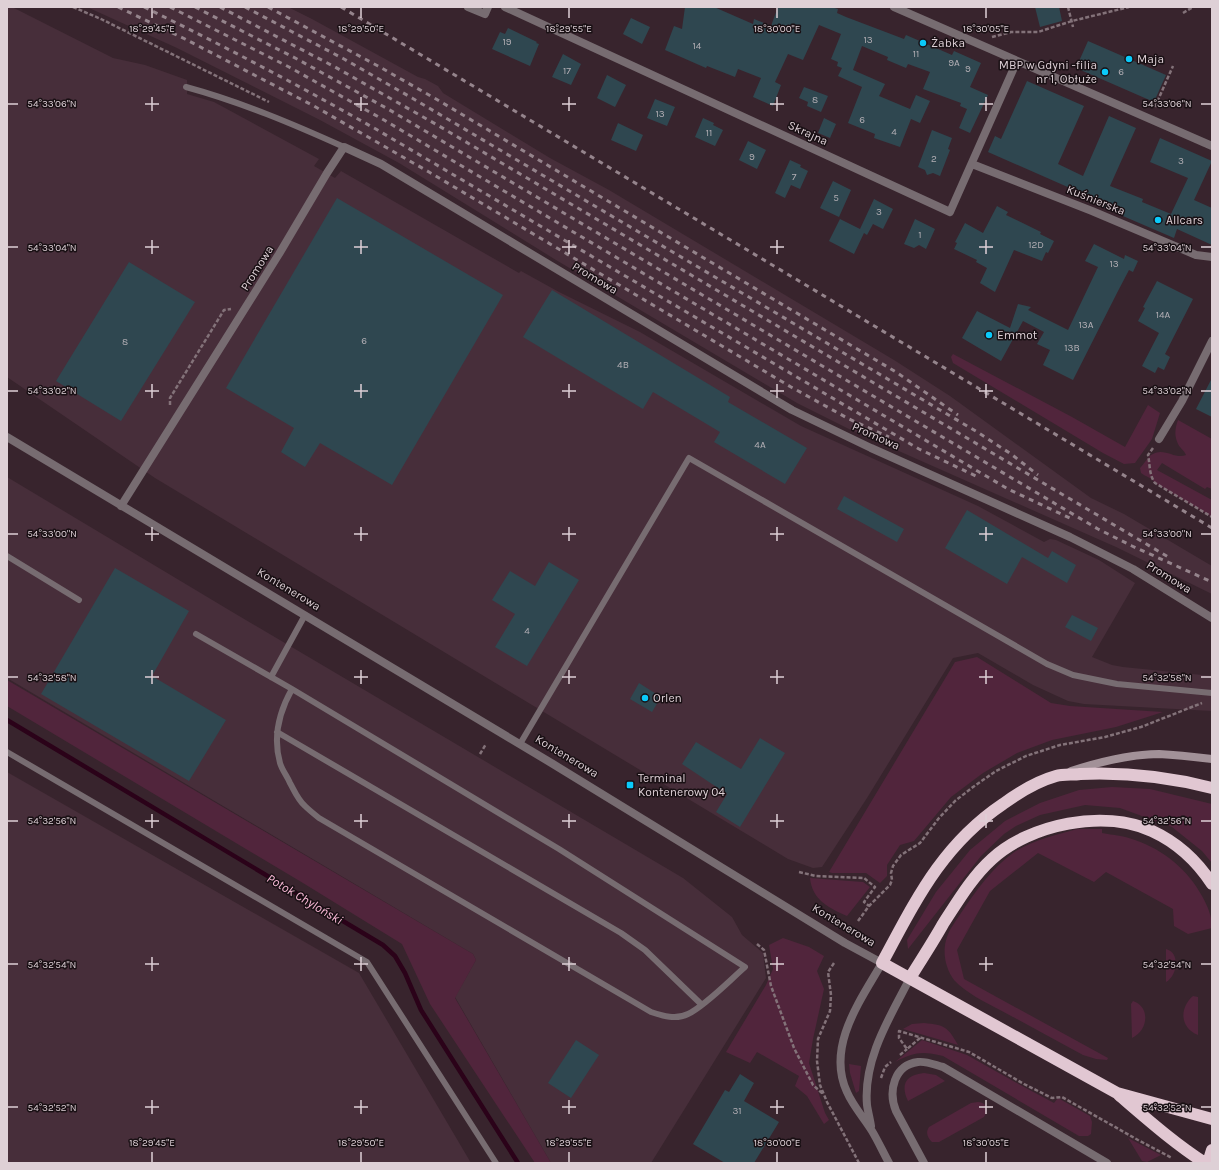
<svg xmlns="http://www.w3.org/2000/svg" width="1219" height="1170" font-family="Karla,sans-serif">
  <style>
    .built { fill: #472e3a }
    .green { fill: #51253c }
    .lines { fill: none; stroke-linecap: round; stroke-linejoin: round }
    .stream { stroke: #2b0219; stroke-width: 4.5 }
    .building { fill: #2f4750 }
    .path { stroke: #837279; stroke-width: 2.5; stroke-dasharray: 4 2; stroke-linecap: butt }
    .lane { stroke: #776c71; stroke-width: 6 }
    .street { stroke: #776c71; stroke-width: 8 }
    .secondary { stroke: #a29198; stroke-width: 8 }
    .highway { stroke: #e1c7d2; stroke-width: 12 }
    .rail { stroke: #95848c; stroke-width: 3; stroke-dasharray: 5 5; stroke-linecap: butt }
    .ticks { fill: none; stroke: #ded0d6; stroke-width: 1.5 }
    .poi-dot { fill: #0acafa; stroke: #191014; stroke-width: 1.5 }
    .labels { text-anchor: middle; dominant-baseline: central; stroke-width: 3; stroke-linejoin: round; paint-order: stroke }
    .number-label { font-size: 10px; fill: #b2aeb4 }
    .poi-label { font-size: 12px; fill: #ded0d6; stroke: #191014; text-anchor: start }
    .street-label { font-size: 12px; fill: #ded0d6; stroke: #191014 }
    .water-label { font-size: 13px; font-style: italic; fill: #fab9d7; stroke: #191014 }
    .ticks-label { font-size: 10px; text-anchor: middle; fill: #ded0d6; stroke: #191014; stroke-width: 3; stroke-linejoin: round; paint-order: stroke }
  </style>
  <rect width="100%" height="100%" fill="#38242d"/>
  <path class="built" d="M7,7H12L113,58L145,65L187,80V94L214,102L319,159L314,166L335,178L341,171L519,273L521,271L559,292L640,332L801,426L978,506L1044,542L1050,539L1056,540L1099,560L1135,583L1092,657L1112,665L1123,667L1212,676V711L1084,704L1068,701L1033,685L978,653L953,658L867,798L822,867L813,868L788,859L155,478L7,377Z
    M87,7H288L312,19L418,77L425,79L438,86L443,93L550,158L609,190L894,360L950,396L1091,498L1124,514L1212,566V594L1116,547L849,429L797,403L556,260L399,163L320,120L177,48Z
    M7,477L234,613L683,878L732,917L742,935L763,953L766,978L651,1163H551L455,997L476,960L473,954L7,678Z
    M7,772L359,973L471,1163H7Z"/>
  <path class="green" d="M953,354L1072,417L1125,447L1148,405L1160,413L1152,439L1135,463L1124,464L1103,453L953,363L951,357Z
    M1178,420L1212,439V489L1207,487L1205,489L1162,463L1157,470L1212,500V517L1155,483C1151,477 1146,477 1141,473L1140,468C1144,464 1147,458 1151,455C1164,446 1175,460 1186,455C1184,450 1180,448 1178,444C1174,436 1175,428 1178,420Z
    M977,657L1051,703L1070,706L1163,712L1116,727L1052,740L1017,753L983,773L951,797L914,841L900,845L887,865V876L880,883L866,873H832L829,872L955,662Z
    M7,680L473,954L476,960L455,998L551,1163H535L430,1004L402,944L303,883L7,706Z
    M1112,787L1150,789L1212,804V863L1202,851L1172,827L1120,808L1085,805L1040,815L1016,826L1004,834L981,856L908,949L907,940L936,892L970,850L1005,821L1040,803L1079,790Z
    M1078,829H1102V833C1113,835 1125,836 1135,840C1164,850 1188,870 1202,896C1208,907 1212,916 1212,928L1188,934L1174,926L1173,909L1106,872L1094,882L1038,853L990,891L957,950L964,979L1108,1058L1107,1060L1096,1059L1083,1055C1055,1040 1028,1025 1000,1010C985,1002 966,993 954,980C945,968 942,951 947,937C950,928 956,921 961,913C976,891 991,869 1013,853C1030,841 1058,834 1078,829Z
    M810,878L863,882L870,887L847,916C829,908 812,900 810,878Z
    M783,938L809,947L824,956L817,971L824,989L813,1039L809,1063L825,1113L829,1120L824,1124L807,1096L795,1086L799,1076L757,1052L750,1063L726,1052L766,985L773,969L769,945Z
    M1166,949C1181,953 1177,976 1166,982Z
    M1193,996L1198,997V1035C1180,1028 1179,1008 1193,996Z
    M1133,1001C1151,1007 1148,1031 1132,1038L1131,1004Z
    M924,1023C945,1025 948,1027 958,1045L903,1029L912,1024Z
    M922,1040L967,1055L1024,1087L1054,1103L1058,1098L1090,1116L1092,1122L1091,1134L1088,1136H1079L943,1056C922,1051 914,1052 895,1062Z
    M849,1064L861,1066L859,1091L856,1093L850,1073Z
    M924,1073L936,1075L945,1081L908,1101C900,1084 906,1075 924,1073Z
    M978,1102C987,1103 989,1109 984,1117L939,1142H932C928,1138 925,1133 929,1127L971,1103Z
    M1128,1138L1161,1155L1147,1162L1142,1161Z"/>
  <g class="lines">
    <path class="stream" d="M7,720L383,945L395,956L405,973L421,1010L518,1163"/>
  </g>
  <path class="building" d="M685,7H714L753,24L754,19L771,26L778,7H831L838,9L837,13L846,17L904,39L906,35L952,55L954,51L981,63L970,87L988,95L970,133L959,128L967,109L960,106L961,103L923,89L930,72L908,64L906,68L887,60L888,57L862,46L853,70L885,84L879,96L910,109L916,95L930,101L920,123L911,119L900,147L874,138L875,134L848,123L862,87L838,76L842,68L837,66L838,62L831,59L841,34L819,25L803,60L788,54L775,82L781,85L773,106L753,97L761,78L738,69L735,77L707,66L706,68L665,50L674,26L682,29Z
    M1035,7H1059L1062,21L1040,27Z
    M631,18L650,27L642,44L623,34Z
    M508,28L537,42L536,43L539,44L530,66L492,49L500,32L505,34Z
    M1088,41L1166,75L1154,102L1076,68Z
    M563,54L581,64L571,85L552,77Z
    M607,75L626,85L615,107L597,98Z
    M1027,81L1084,106L1058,164L1083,176L1109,116L1136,128L1110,186L1143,199L1142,202L1171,214L1188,178L1150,162L1160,138L1212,161L1194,200L1212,208V245L1177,229L1174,238L1102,207L1104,203L988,152L995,136L1001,139Z
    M804,87L828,96L821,112L807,106L808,102L799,98Z
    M655,99L675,107L667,126L647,118Z
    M703,118L714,123L713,125L723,130L715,146L695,137Z
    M824,118L836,124L830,138L818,133Z
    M618,123L643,135L636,151L611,140Z
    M932,130L952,138L948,149L950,150L940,176L933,173L927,175L925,170L918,167Z
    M748,141L766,150L757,169L739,160Z
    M790,160L801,165L800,167L808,171L800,189L791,185L785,198L775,193Z
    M833,181L851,190L839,217L820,208Z
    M337,198L503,295L392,485L320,443L305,467L281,452L294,428L226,388Z
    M874,199L893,209L883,229L873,224L867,235L864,233L854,254L829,241L840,219L860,229Z
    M997,206L1008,212L1006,215L1041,232L1040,234L1054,241L1048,253L1046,252L1042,261L1014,250L995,292L980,283L987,268L976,262L977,260L954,249L957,243L955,242L965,223L983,233Z
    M915,219L935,229L926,249L919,245L914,248L904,244Z
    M1094,244L1124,259L1125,255L1138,261L1133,272L1129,270L1118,291L1073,380L1043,365L1050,350L1037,344L1044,332L1023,321L1001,361L962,338L977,311L1010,328L1018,304L1031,307L1028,310L1068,330L1098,267L1085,261Z
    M129,262L195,302L121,421L56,381Z
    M1157,281L1193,299L1165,354L1170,357L1164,370L1158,367L1155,373L1142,366L1159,333L1138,321L1145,308L1143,307Z
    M552,290L730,397L728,402L807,448L785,484L714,442L720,432L653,392L643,409L523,337Z
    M1212,378V417L1196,409Z
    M844,496L904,529L897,542L837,509Z
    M967,510L1048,558L1052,551L1076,565L1067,583L1022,557L1007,584L945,548Z
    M549,562L579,580L527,666L495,647L515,614L492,600L510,571L535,586Z
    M115,568L189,611L152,676L226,720L189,781L41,694Z
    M1072,615L1098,628L1091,641L1065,627Z
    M639,683L661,697L652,712L630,699Z
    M760,738L785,753L740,827L716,812L727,794L682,764L696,742L741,769Z
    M576,1040L599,1055L571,1098L548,1083Z
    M740,1074L754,1083L744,1101L779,1122L754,1163H725L693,1144L725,1090L729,1092Z"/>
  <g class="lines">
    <path class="path" d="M73,7L101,19L269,102
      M1068,7L1073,27
      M1183,13L1193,7
      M992,37L1011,32H1038L1072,21L1129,7
      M1155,107L1173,66
      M170,405V398L224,310L231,309
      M1153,448L1148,455C1150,464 1149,475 1155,483L1212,517
      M480,754L486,744
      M799,872L816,876L864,878L875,887L864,902L869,906
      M858,921L869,906L890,885L892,880L891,873L893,866L901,855L920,843L939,818L955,801L973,787L996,771L1026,756L1060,745L1105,737L1141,727L1202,703
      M757,944L764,950L771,986L794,1048L813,1085L823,1094
      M834,963L828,972L831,995L830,1011L818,1039L817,1061L820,1085L827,1102L859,1163
      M920,1038L907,1049L899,1038V1031L969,1052L1024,1084L1052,1098L1062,1097L1138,1140L1172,1158
      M900,1055L907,1049
      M881,1078L885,1067L891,1062"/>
    <path class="lane" d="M186,87C241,102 293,124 344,147
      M7,556L79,600
      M196,634L292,689L559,849L745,967C730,980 705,1006 688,1014C676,1020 663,1016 651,1012L319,818C314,814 309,810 305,806C298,800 294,790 290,783C287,776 282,770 280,763C273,738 279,712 292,689
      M271,677L305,615
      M277,732L621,933L645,950L702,1005
      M520,744L689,458L1047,664L1073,675L1117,684L1212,693
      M7,752L367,962L496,1163"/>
    <path class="street" d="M468,7L485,14L488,7
      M505,7L950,212L1017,61
      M894,7L1212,146
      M972,164L1092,211L1196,255L1212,257
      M7,437L553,764L845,943L882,963C860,1001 826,1047 847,1092C853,1106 864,1118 872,1131C878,1141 883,1152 889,1163
      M1159,439L1182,401L1212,341
      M121,506L279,254L327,173L344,147L381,164L792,410L871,448L1070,537L1133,569L1212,618
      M871,1126C870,1119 868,1112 867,1105C863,1059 890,1017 910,978
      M924,1163L896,1111C888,1091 894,1065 918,1062C927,1061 935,1065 943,1067L1107,1163"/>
    <path class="secondary" d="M1071,771C1099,762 1129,754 1159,754C1177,755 1195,757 1212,759"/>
    <path class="highway" d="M1212,788C1169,777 1124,772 1080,774C1073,775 1063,774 1056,776C1038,781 1018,793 1003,804C942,845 916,900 882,963L1117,1093L1212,1119
      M910,978C921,960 933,942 943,924C958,901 972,877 992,859C1030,824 1104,809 1152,831C1176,842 1197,861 1212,884
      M1119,1095C1147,1119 1174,1143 1205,1163
      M1208,1163L1212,1150"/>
    <path class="rail" d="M118,7L185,39L314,106L429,172L791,387L849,419L889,437
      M144,7C222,45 298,85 374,128L919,449L980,478
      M170,7L289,67L384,120L1008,489L1074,520
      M195,7L297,59L388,109L1098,529L1132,546L1212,582
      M220,7L335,67L439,126L1170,558
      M245,7L344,59L412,98L979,433L1011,454L1038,475
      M268,7L378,66L436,99L896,372L958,415
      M341,7L1212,528"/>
  </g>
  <path class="ticks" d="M152,8V18M361,8V18M569,8V18M777,8V18M986,8V18M152,97V111M361,97V111M569,97V111M777,97V111M986,97V111M8,104H18M145,104H159M354,104H368M562,104H576M770,104H784M979,104H993M1201,104H1211M152,240V254M361,240V254M569,240V254M777,240V254M986,240V254M8,247H18M145,247H159M354,247H368M562,247H576M770,247H784M979,247H993M1201,247H1211M152,384V398M361,384V398M569,384V398M777,384V398M986,384V398M8,391H18M145,391H159M354,391H368M562,391H576M770,391H784M979,391H993M1201,391H1211M152,527V541M361,527V541M569,527V541M777,527V541M986,527V541M8,534H18M145,534H159M354,534H368M562,534H576M770,534H784M979,534H993M1201,534H1211M152,670V684M361,670V684M569,670V684M777,670V684M986,670V684M8,677H18M145,677H159M354,677H368M562,677H576M770,677H784M979,677H993M1201,677H1211M152,814V828M361,814V828M569,814V828M777,814V828M986,814V828M8,821H18M145,821H159M354,821H368M562,821H576M770,821H784M979,821H993M1201,821H1211M152,957V971M361,957V971M569,957V971M777,957V971M986,957V971M8,964H18M145,964H159M354,964H368M562,964H576M770,964H784M979,964H993M1201,964H1211M152,1100V1114M361,1100V1114M569,1100V1114M777,1100V1114M986,1100V1114M8,1107H18M145,1107H159M354,1107H368M562,1107H576M770,1107H784M979,1107H993M1201,1107H1211M152,1152V1162M361,1152V1162M569,1152V1162M777,1152V1162M986,1152V1162"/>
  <g class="poi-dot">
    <circle cx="923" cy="43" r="4"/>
    <circle cx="1129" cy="59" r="4"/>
    <circle cx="1105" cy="72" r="4"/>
    <circle cx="1158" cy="220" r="4"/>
    <circle cx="989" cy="335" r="4"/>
    <circle cx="645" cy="698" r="4"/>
    <rect x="626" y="781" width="8" height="8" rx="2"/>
  </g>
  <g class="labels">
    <g class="number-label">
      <text x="868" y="40">13</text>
      <text x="507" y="42">19</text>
      <text x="697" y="46">14</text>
      <text x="916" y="54">11</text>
      <text x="954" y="63">9A</text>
      <text x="968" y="69">9</text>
      <text x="567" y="71">17</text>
      <text x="1121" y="72">6</text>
      <text x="815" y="100">8</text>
      <text x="660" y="114">13</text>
      <text x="862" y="120">6</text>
      <text x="894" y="132">4</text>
      <text x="709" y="133">11</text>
      <text x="752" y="157">9</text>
      <text x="934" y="159">2</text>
      <text x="1181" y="161">3</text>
      <text x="794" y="177">7</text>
      <text x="836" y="198">5</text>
      <text x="879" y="212">3</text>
      <text x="920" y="235">1</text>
      <text x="1036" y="245">12D</text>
      <text x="1114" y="264">13</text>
      <text x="1163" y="315">14A</text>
      <text x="1086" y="325">13A</text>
      <text x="364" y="341">6</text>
      <text x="125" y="342">8</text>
      <text x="1072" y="348">13B</text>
      <text x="623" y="365">4B</text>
      <text x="760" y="445">4A</text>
      <text x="527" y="631">4</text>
      <text x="737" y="1111">31</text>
    </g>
    <g class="poi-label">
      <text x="931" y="43">Żabka</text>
      <text x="1137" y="59">Maja</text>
      <text x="1097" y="65" text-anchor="end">MBP w Gdyni -filia<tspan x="1097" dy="14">nr 1, Obłuże</tspan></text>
      <text x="1166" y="220">Allcars</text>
      <text x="997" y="335">Emmot</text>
      <text x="653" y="698">Orlen</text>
      <text x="638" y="778">Terminal<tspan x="638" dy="14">Kontenerowy 04</tspan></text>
    </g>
    <g class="street-label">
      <text transform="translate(808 133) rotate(25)">Skrajna</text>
      <text transform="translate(1096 200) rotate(22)">Kuśnierska</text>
      <text transform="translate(257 268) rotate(-58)">Promowa</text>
      <text transform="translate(595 278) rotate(31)">Promowa</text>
      <text transform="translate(876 436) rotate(24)">Promowa</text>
      <text transform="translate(1169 577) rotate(32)">Promowa</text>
      <text transform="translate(289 589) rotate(31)">Kontenerowa</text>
      <text transform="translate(567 756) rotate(31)">Kontenerowa</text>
      <text transform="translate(844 925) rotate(31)">Kontenerowa</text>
    </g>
    <g class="water-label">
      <text transform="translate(305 899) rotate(31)">Potok Chyloński</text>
    </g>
  </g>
  <g class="ticks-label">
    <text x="152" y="32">18°29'45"E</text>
    <text x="361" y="32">18°29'50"E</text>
    <text x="569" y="32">18°29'55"E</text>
    <text x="777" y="32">18°30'00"E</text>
    <text x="986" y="32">18°30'05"E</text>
    <text x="52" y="107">54°33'06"N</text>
    <text x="1167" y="107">54°33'06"N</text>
    <text x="52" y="251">54°33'04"N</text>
    <text x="1167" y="251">54°33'04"N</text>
    <text x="52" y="394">54°33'02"N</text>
    <text x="1167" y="394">54°33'02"N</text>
    <text x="52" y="537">54°33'00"N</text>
    <text x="1167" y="537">54°33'00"N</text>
    <text x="52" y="681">54°32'58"N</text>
    <text x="1167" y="681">54°32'58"N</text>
    <text x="52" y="824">54°32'56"N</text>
    <text x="1167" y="824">54°32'56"N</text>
    <text x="52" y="968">54°32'54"N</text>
    <text x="1167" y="968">54°32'54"N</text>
    <text x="52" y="1111">54°32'52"N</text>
    <text x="1167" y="1111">54°32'52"N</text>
    <text x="152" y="1146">18°29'45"E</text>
    <text x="361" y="1146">18°29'50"E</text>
    <text x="569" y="1146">18°29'55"E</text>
    <text x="777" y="1146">18°30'00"E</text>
    <text x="986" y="1146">18°30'05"E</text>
  </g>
  <rect width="1219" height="1170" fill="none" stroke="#ded0d6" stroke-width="16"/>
</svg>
